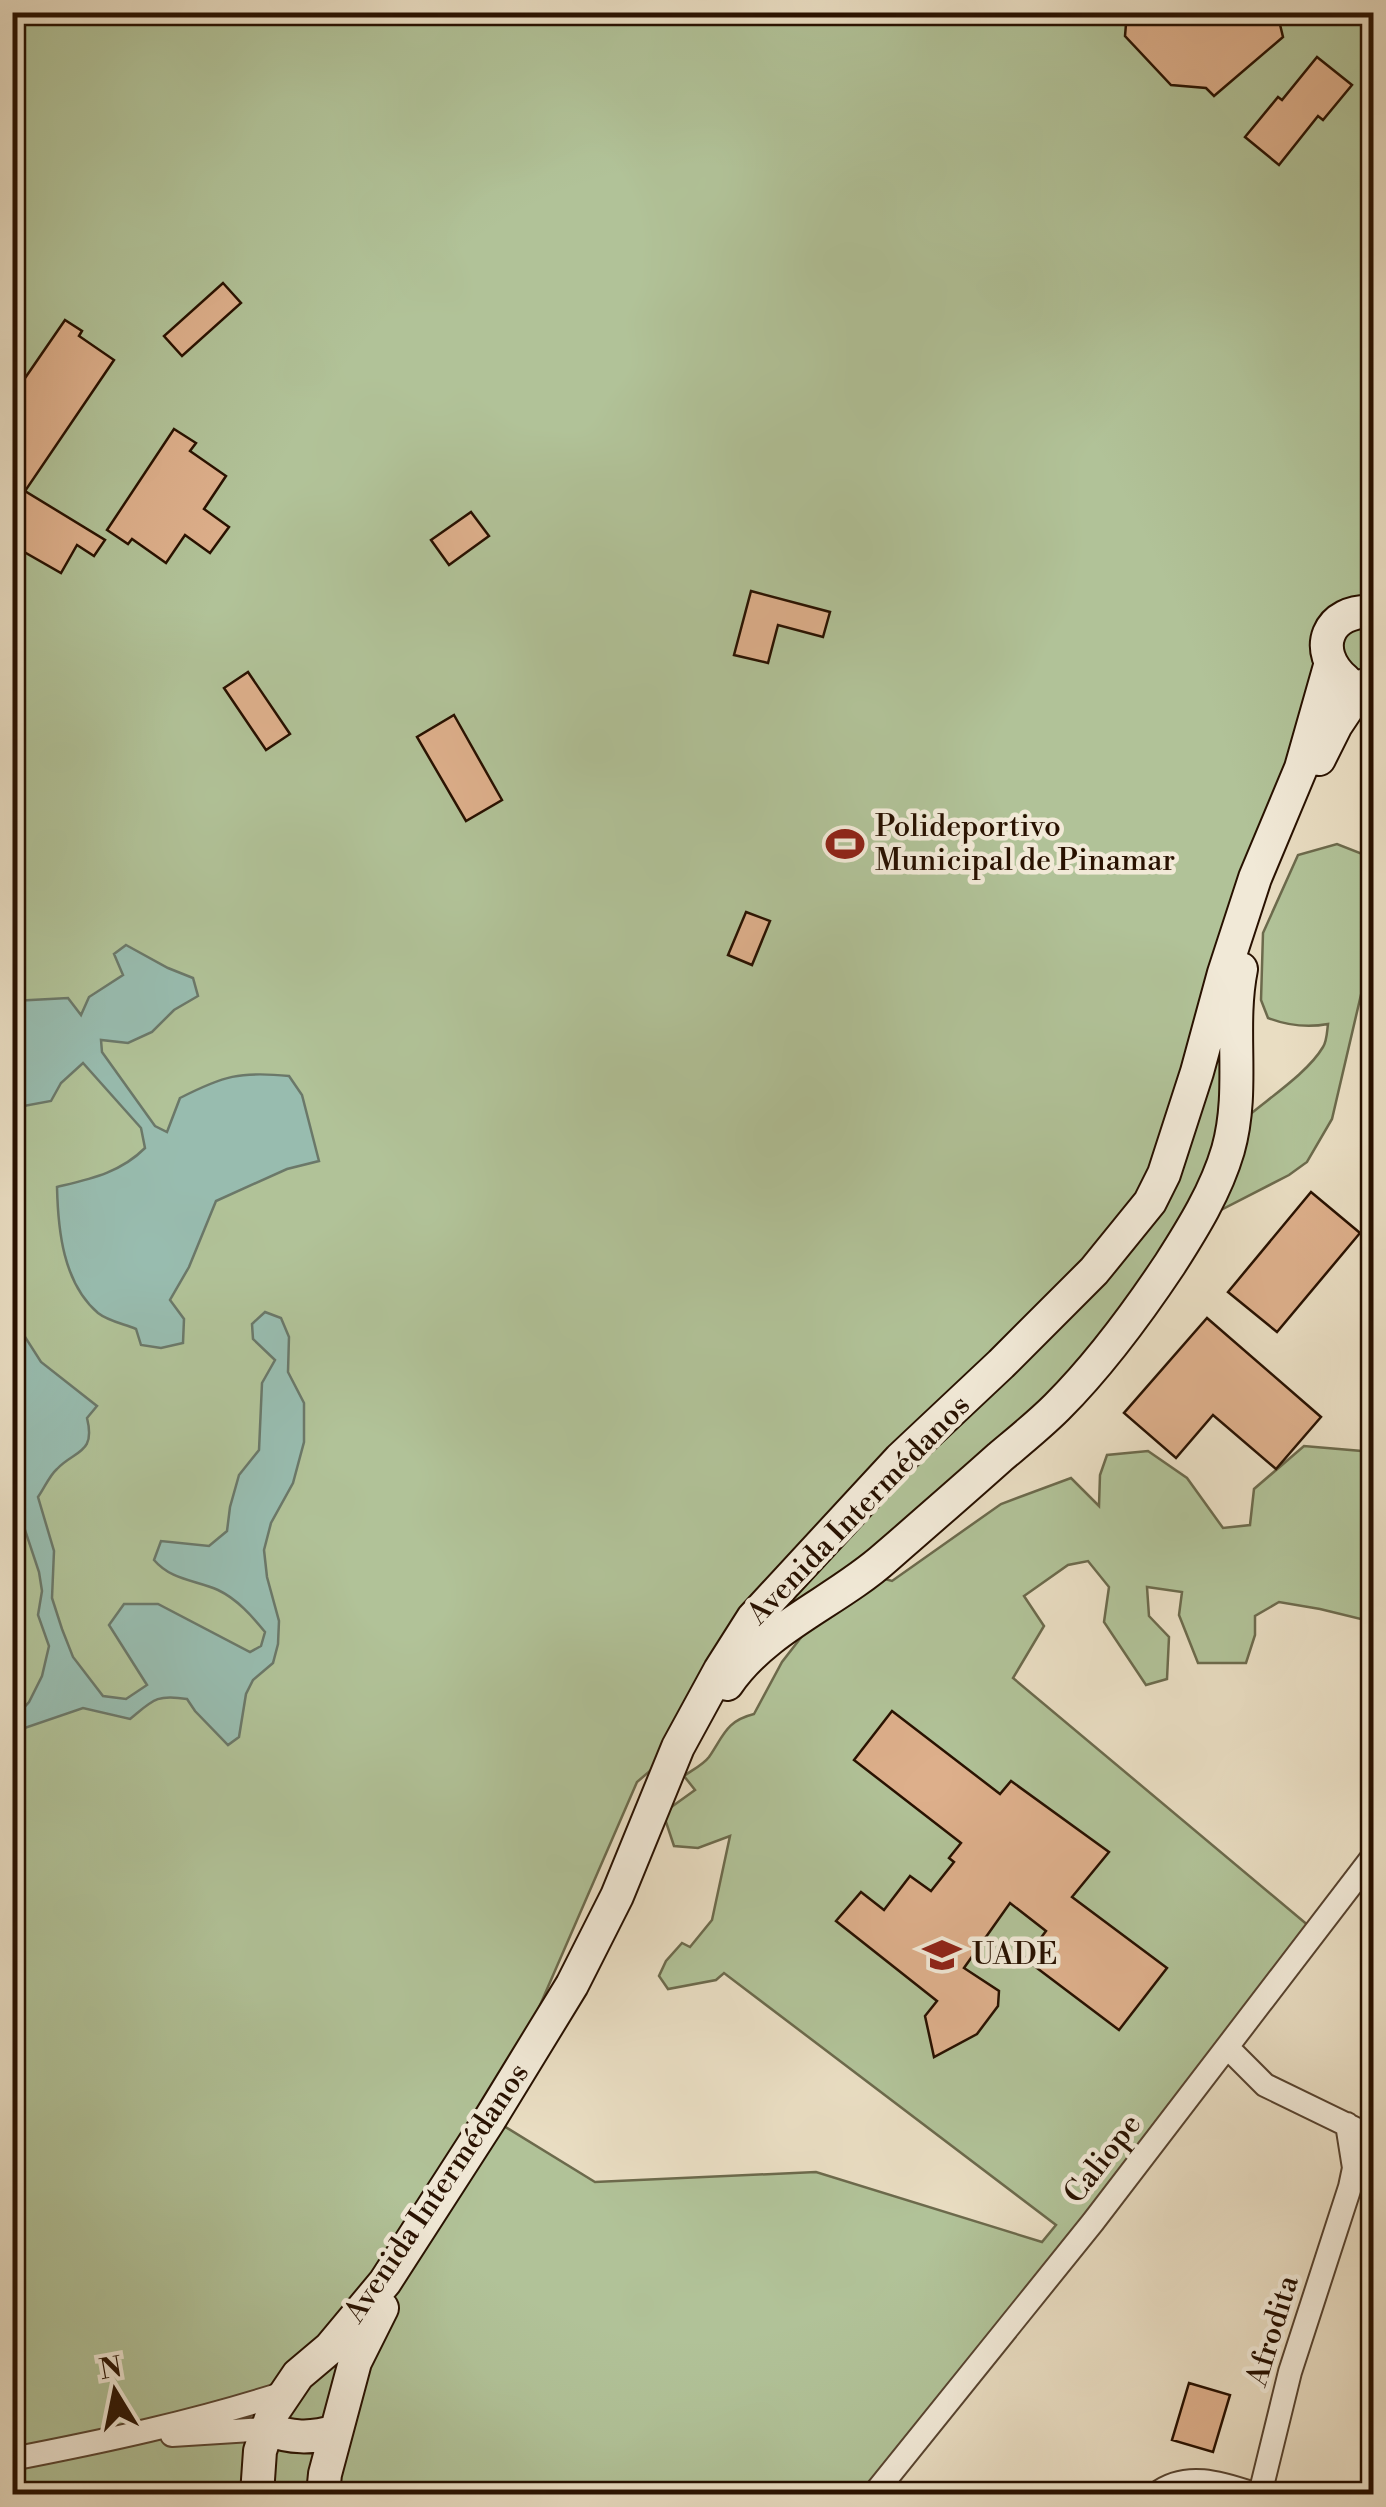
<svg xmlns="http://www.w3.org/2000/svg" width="1386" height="2507" font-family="'Libre Bodoni',serif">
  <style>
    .green { fill: #b1c298; stroke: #6c6a4c; stroke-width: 2.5; fill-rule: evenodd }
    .water { fill: #98bcaf; stroke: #6b7869; stroke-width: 2.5 }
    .building { fill: #ddaf8b; stroke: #281100; stroke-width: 2.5 }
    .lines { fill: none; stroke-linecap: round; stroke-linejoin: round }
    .minor-casing { stroke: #584430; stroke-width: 26 }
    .secondary-casing { stroke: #281100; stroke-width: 36 }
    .minor { stroke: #f1e9d7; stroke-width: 22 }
    .secondary { stroke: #f1e9d7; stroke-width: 32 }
    .labels { text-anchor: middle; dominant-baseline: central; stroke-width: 9; stroke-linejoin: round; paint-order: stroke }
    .poi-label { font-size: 30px; fill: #281100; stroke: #f1e9d7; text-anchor: start }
    .street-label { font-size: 30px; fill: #281100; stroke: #f1e9d7 }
  </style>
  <rect width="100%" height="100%" fill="#e9ddc2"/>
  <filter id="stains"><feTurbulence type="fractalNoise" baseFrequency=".002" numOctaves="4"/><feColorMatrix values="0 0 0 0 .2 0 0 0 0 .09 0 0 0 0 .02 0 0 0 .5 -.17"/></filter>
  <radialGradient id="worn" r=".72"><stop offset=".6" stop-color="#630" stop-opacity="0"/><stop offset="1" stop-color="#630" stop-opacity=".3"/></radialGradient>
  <path class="green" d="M12,13H1373V684L1305,773L1247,916L1233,1129C1259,1104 1306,1076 1323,1047C1327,1041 1327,1031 1328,1024C1307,1028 1289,1026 1268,1018L1261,1000L1263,933L1298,855L1337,844L1365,855L1373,869L1374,939L1332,1119L1307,1162L1289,1175L1221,1210L1154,1288L871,1588L885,1579L892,1581L1001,1504L1071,1478L1099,1506L1100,1475L1107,1455L1148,1451L1187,1478L1223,1528L1250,1525L1254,1489L1304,1446L1373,1452V1622L1320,1609L1279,1602L1255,1616V1635L1246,1663H1198L1179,1615L1182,1592L1147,1587L1149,1616L1169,1637L1167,1679L1146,1685L1104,1622L1109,1587L1088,1561L1068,1565L1024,1596L1044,1626L1013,1678L1316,1932L879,2494H13ZM813,1622L782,1662L754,1714C726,1721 724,1735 709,1757C703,1765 692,1770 684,1776L695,1790L663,1813L674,1846L698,1848L730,1836L712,1920L690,1947L682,1943L666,1961L659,1976L668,1989L716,1980L724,1973L1056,2225L1042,2242L816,2172L595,2182L491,2118L637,1782L678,1747L720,1670Z"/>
  <path class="water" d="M126,945L168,968L193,978L198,996L174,1010L152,1032L128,1043L101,1040L102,1052L155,1126L167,1132L180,1098C223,1076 240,1071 289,1076L302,1095L319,1161L287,1169L216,1201L189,1267L170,1300L184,1319L183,1343L161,1348L141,1345L136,1329C124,1324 108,1321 98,1313C63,1283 58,1230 57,1187C90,1179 120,1173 145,1148L141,1128L83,1063L61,1083L51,1101L13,1108V1001L68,998L81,1015L89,997L123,975L114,954Z
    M265,1312L281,1318L289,1337L288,1372L304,1403V1442L293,1483L271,1523L264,1550L267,1577L279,1621L278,1644L273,1663L253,1680L246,1694L239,1737L228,1745L195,1711L187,1699C156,1694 153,1700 130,1719L83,1708L13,1732V1720L29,1702L42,1676L49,1646L38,1615L42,1591L39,1572L16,1503L13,1500V1318L41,1362L97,1406L87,1418C96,1454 75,1450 57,1469C49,1476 44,1489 38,1497L54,1551L52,1598L62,1629L73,1657L103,1696L126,1699L147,1685L109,1625L124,1604H158L250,1652L261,1646L265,1632C252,1616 237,1599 218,1590C195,1580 171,1580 154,1560L161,1541L209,1546L227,1531L230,1507L239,1475L259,1450L262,1383L275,1360L253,1339L252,1324Z"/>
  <path class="building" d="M1127,12H1277L1283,37L1214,96L1206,88L1171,85L1125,36Z
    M1317,57L1352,85L1323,120L1318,116L1279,165L1245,137L1278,97L1282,100Z
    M223,283L241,303L182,356L164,336Z
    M65,320L82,331L79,336L114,360L25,491L105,540L94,556L77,545L61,573L12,545V397Z
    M174,429L196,443L190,451L226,476L204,509L229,527L210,553L185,535L166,563L132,539L128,544L107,530Z
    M471,512L489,536L449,565L431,540Z
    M751,591L830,612L823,637L778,625L768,663L734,655Z
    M248,672L290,734L266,750L224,688Z
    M454,715L502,800L466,821L417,737Z
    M746,912L770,921L752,965L728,955Z
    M1311,1192L1360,1233L1277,1332L1228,1292Z
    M1207,1318L1321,1417L1276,1469L1213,1415L1176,1458L1124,1413Z
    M892,1711L1000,1794L1011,1781L1109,1852L1072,1897L1167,1968L1119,2030L1025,1959L1046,1931L1010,1903L964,1968L999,1991L998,2006L977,2034L934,2057L925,2016L937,2001L836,1921L861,1892L884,1910L910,1876L931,1891L954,1862L949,1858L961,1843L854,1760Z
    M1189,2383L1230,2395L1213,2452L1172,2440Z"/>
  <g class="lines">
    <g class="minor-casing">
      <path id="minor" d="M1228,2048L1265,2085L1374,2138
        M172,2435L266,2429
        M12,2459C105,2441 194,2422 284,2393
        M874,2494L1093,2222L1374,1855
        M1156,2494C1186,2471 1221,2483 1254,2494
        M1260,2494L1290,2372L1350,2187L1354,2168L1347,2124"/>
    </g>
    <g class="secondary-casing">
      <path id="secondary" d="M1345,680C1311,651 1327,608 1374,612
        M1319,759L1336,725L1362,686
        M727,1684C766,1627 836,1602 886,1557C924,1524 962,1491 1000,1457C1019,1441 1039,1425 1057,1407C1100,1364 1136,1315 1170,1264C1193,1228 1216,1191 1228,1150C1245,1090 1229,1029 1241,969
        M266,2429C291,2438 311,2439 336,2431
        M257,2494L260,2451L273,2412L298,2375L330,2348L385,2282L490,2119L572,1985L617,1896L678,1747L720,1670L753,1618L900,1459L1001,1364L1094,1271L1150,1202L1164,1174L1197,1072L1224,973L1255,878L1301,768L1330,666
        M323,2494L325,2474L355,2362L382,2308"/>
    </g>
    <use href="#minor" class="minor"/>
    <use href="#secondary" class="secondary"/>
  </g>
  <defs>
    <g id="stadium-bare" transform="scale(3)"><path d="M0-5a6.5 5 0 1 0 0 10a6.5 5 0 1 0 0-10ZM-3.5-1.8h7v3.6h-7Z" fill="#8f2418" stroke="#f1e9d7" stroke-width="2.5" paint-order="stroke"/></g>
    <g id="university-bare" transform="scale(3)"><path d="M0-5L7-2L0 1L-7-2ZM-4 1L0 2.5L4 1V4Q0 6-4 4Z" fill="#8f2418" stroke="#f1e9d7" stroke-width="2.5" paint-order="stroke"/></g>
  </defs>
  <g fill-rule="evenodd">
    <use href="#stadium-bare" x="845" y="844"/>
    <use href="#university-bare" x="942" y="1955"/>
  </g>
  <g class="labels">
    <g class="poi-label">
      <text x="875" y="827">Polideportivo<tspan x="875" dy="34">Municipal de Pinamar</tspan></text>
      <text x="972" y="1955">UADE</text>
    </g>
    <g class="street-label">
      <text transform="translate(859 1510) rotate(-46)">Avenida Intermédanos</text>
      <text transform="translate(1103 2159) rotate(-52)">Caliope</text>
      <text transform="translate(437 2193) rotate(-56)">Avenida Intermédanos</text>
      <text transform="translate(1273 2331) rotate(-73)">Afrodita</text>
    </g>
  </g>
  <rect width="1386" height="2507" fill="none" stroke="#e9ddc2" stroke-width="50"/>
  <rect x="15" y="15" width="1356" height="2477" fill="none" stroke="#281100" stroke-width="5"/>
  <rect x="25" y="25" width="1336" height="2457" fill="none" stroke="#281100" stroke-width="2.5"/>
  <g transform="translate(115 2392) rotate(350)" stroke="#f1e9d7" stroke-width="8" paint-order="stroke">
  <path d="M0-8L18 38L0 25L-18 38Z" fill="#281100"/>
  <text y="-15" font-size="28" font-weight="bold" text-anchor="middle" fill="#281100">N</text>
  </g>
  <rect width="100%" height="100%" filter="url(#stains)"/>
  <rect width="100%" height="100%" fill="url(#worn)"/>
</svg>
